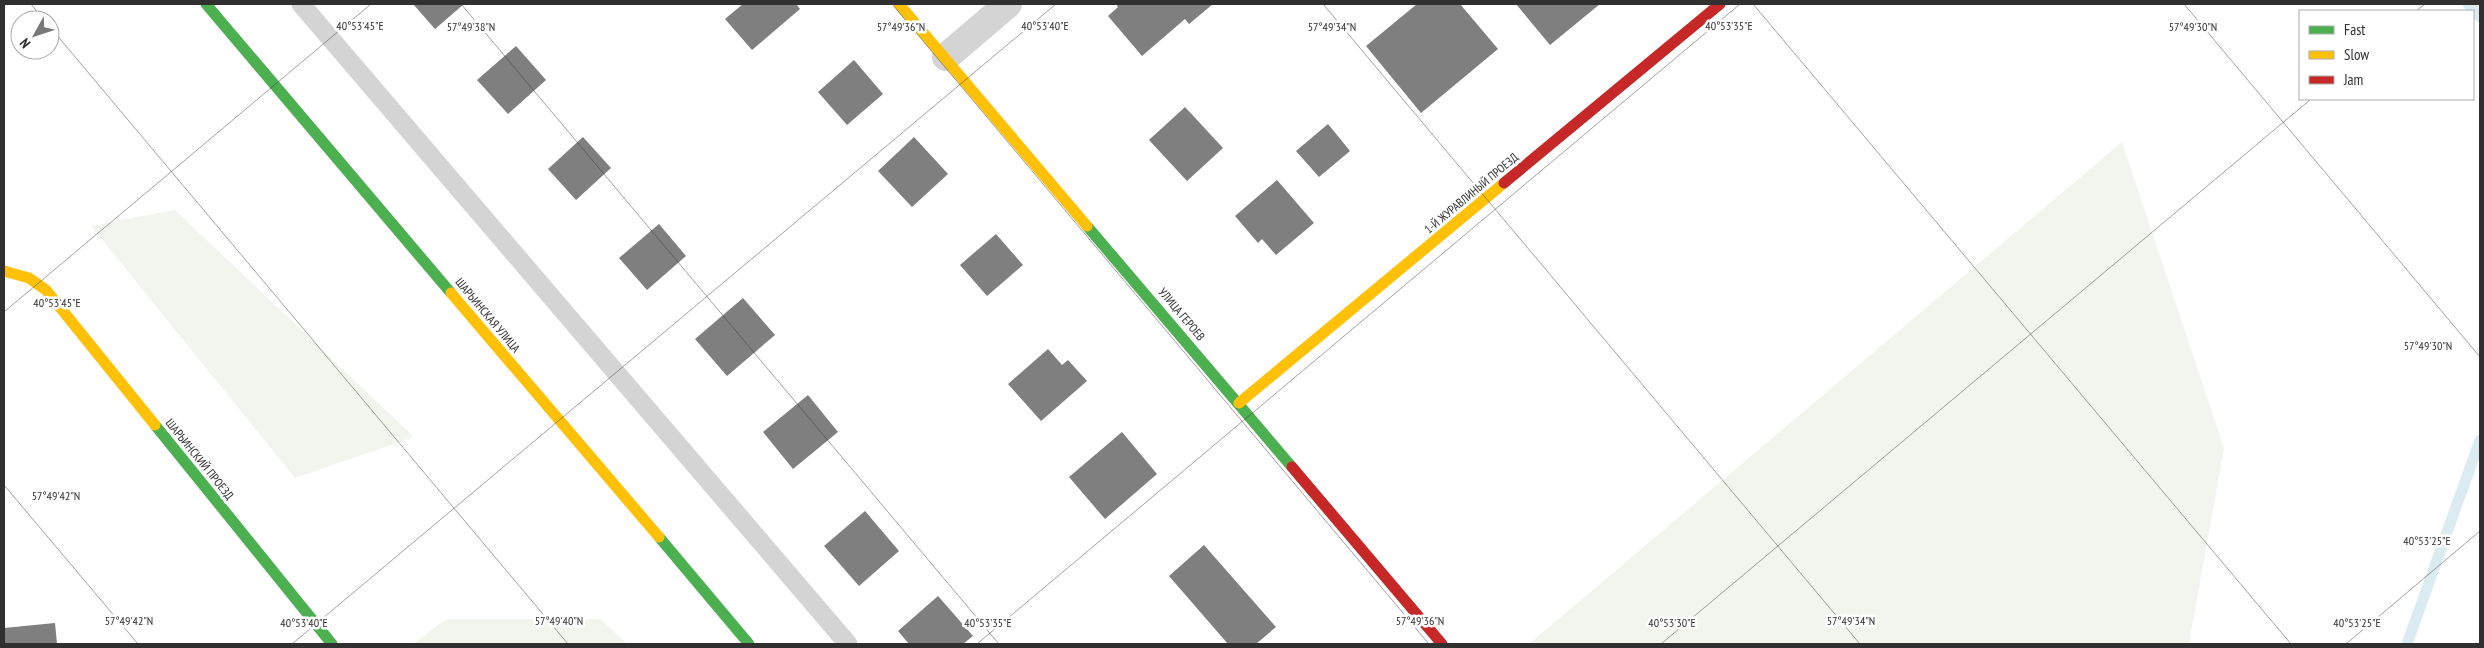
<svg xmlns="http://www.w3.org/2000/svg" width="2484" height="648" font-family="'PT Sans Narrow',sans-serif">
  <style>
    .green { fill: #f2f5ed }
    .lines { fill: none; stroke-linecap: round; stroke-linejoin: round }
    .stream { stroke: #dbebf2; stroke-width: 11 }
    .building { fill: #7f7f7f }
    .lane { stroke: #d4d4d4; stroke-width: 19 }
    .street { stroke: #d4d4d4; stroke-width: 28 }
    .fast { stroke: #4caf50; stroke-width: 11 }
    .slow { stroke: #ffc107; stroke-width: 11 }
    .jam { stroke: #c62828; stroke-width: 11 }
    .ticks { fill: none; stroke: #303030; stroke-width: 1; stroke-opacity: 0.45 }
    .labels { text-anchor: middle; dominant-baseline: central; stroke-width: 5; stroke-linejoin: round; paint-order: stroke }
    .street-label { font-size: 12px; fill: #303030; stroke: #fff }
    .ticks-label { font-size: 12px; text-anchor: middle; fill: #303030; stroke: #fff; stroke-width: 5; stroke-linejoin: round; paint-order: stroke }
  </style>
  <rect width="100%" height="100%" fill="#fff"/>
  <path class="green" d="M2122,142L2224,448L2189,644H1529Z
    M175,210L414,437L295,478L91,226Z
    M446,619H601L627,644H413Z"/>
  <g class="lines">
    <path class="stream" d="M2468,4L2480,17
      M2407,644L2480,440"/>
  </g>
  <path class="building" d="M413,4H464L435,29Z
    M743,4H796L800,9L752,50L725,19Z
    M1116,4H1213L1189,24L1185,19L1142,56L1108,16L1118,7Z
    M1417,4H1460L1498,49L1421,113L1366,46Z
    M1516,4H1600L1550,45Z
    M516,46L546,80L508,114L477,80Z
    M854,60L883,94L847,125L818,92Z
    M1185,107L1223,148L1187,181L1149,140Z
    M1328,124L1350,151L1319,177L1296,151Z
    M583,137L611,168L576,200L548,169Z
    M914,137L948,174L912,207L878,171Z
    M1277,180L1314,223L1276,255L1262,239L1258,243L1235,216Z
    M659,224L686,256L647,290L619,258Z
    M996,234L1023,265L987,296L960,265Z
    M743,298L775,335L727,376L695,339Z
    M1048,349L1062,365L1068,360L1087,381L1041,421L1008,384Z
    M808,395L838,432L793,469L763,432Z
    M1122,432L1157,474L1105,519L1069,477Z
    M865,511L899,551L859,586L824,546Z
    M1204,545L1276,627L1256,644H1228L1169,576Z
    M938,596L973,636L963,644H909L898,631Z
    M55,623L57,644H4V628Z"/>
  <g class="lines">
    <path class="lane" d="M301,4L848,644"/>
    <path class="street" d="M946,57L1008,4"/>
    <path class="fast" d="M206,4L451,293
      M1087,226L1292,467
      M155,425L332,644
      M659,537L749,644"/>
    <path class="slow" d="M899,4L1087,226
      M4,271L29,278L46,290L155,425
      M451,293L659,537
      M1239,403L1504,183"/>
    <path class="jam" d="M1504,183L1720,4
      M1292,467L1442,644"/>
  </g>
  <path class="ticks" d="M31,4L44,20M461,4L999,644M892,4L1429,644M1323,4L1860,644M1753,4L2291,644M2184,4L2480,357M2416,11L2425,4M50,27L568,644M4,312L371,4M4,485L138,644M292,644L1056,4M977,644L1740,4M1661,644L2311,99M2346,644L2480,531"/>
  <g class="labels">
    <g class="street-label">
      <text transform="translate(1471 193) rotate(-40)">1-Й ЖУРАВЛИНЫЙ ПРОЕЗД</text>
      <text transform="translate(1182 314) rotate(50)">УЛИЦА ГЕРОЕВ</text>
      <text transform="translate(488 315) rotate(50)">ШАРЬИНСКАЯ УЛИЦА</text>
      <text transform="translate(200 459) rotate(51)">ШАРЬИНСКИЙ ПРОЕЗД</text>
    </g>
  </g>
  <g class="ticks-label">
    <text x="1729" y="30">40°53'35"E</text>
    <text x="360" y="30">40°53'45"E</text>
    <text x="1045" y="30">40°53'40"E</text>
    <text x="901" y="31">57°49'36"N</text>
    <text x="471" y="31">57°49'38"N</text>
    <text x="1332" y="31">57°49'34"N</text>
    <text x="2193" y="31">57°49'30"N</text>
    <text x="57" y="307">40°53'45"E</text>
    <text x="2428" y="350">57°49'30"N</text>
    <text x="56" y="500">57°49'42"N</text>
    <text x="2427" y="545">40°53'25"E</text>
    <text x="129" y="625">57°49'42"N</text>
    <text x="559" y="625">57°49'40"N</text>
    <text x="1420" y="625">57°49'36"N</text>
    <text x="1851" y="625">57°49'34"N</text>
    <text x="304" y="627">40°53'40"E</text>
    <text x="988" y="627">40°53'35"E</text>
    <text x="1672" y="627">40°53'30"E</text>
    <text x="2357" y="627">40°53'25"E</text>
  </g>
  <rect width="2484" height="648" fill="none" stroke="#303030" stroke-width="10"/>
  <rect x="2299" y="10" width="175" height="90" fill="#ffffff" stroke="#acacac"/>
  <rect x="2309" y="26" width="25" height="8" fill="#4caf50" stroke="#acacac"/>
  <text x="2344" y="35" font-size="15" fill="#303030">Fast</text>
  <rect x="2309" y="51" width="25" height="8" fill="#ffc107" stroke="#acacac"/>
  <text x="2344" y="60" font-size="15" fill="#303030">Slow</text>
  <rect x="2309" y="76" width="25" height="8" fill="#c62828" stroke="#acacac"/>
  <text x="2344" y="85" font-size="15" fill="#303030">Jam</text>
  <g transform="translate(35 35) rotate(230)"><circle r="24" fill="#ffffff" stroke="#acacac"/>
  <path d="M0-4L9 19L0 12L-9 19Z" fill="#787878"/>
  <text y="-8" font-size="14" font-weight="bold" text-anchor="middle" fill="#303030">N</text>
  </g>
</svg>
